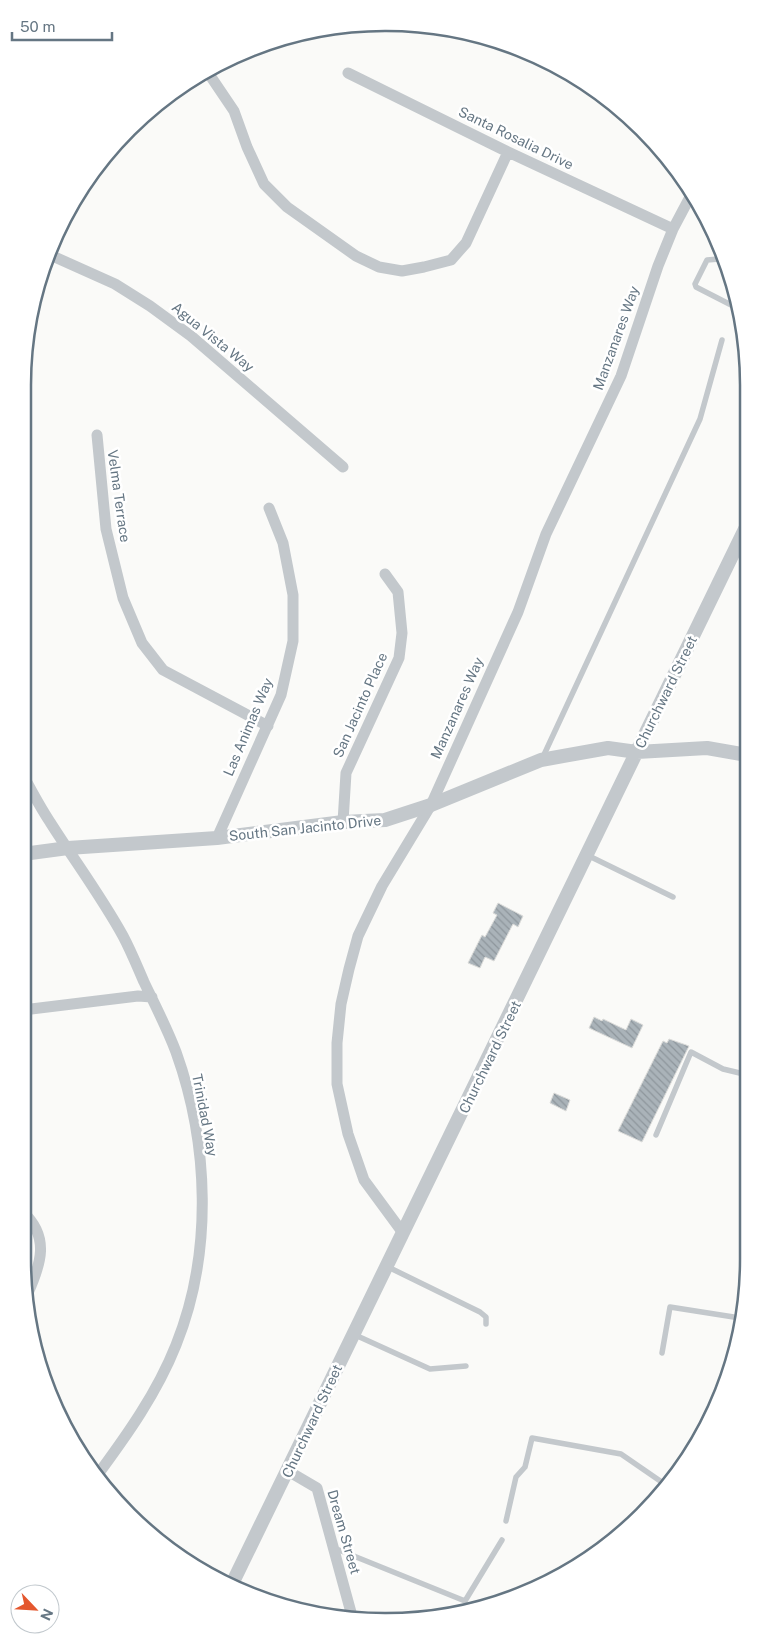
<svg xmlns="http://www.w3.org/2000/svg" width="771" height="1644" font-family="'Public Sans',sans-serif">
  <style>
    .building { fill: url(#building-back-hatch); stroke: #dcdcda }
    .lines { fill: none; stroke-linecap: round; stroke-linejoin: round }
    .service { stroke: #c3c8cc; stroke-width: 5.5 }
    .minor { stroke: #c3c8cc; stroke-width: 11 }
    .tertiary { stroke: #c3c8cc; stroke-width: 14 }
    .labels { text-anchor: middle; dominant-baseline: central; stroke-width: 5; stroke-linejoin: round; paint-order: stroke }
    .street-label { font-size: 14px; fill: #657683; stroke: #fff }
    .rim { fill: none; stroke: #657683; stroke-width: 2.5 }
  </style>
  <defs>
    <pattern id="building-back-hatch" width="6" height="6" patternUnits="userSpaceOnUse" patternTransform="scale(1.25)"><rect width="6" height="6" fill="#aab3b9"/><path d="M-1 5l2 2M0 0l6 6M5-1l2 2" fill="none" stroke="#8e969c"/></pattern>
  </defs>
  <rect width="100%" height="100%" fill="#fafaf8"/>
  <path class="building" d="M498,903L523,916L518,927L513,924L494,961L485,957L480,968L468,963L482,935L485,937L497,915L493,913Z
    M594,1017L602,1021L603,1019L626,1030L631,1019L643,1025L632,1048L589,1028Z
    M669,1039L689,1046L642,1142L618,1131L663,1041L667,1043Z
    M554,1093L570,1100L566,1111L550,1103Z"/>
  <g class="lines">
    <path class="service" d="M725,262L719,259L707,260L695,284L696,287L737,308
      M542,759L700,419L722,340
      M587,855L673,897
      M656,1135L691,1052L723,1069L748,1075
      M386,1266L480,1312L486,1317V1324
      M353,1334L430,1369L466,1366
      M662,1353L670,1307L740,1318L745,1296
      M506,1521L516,1477L525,1467L532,1438L621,1454L666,1485
      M334,1548L465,1601L502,1540"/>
    <path class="minor" d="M207,71L234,111L247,147L264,184L287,207L356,256L379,267L402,271L424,267L451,260L466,243L508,152
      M348,73L508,152L673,229
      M48,254L115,284L150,306L191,336L343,467
      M97,435L106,529L123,598L142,643L163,670L268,726
      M23,775C31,790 40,807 50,822C74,860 101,896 123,936C131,951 137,966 144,982C155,1005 167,1028 176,1052C209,1144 213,1253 176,1345C157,1393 127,1435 96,1477
      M343,822L346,773L399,658L402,633L398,592L385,574
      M217,838L281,695L293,641V595L283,543L269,508
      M23,1010L138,996L152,997
      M23,1212C50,1237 41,1264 28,1293
      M403,1233L364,1180L348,1134L337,1084V1043L341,1004L349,969L358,936L382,886L431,805L518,612L546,534L621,376L658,266L673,229L691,195
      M288,1471L317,1488L352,1616"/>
    <path class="tertiary" d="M23,854L68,848L217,838L343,822L385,820L431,805L541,760L608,748L637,752L707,748L747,755
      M231,1586L746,527"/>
  </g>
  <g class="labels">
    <g class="street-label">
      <text transform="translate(516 138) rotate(26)">Santa Rosalia Drive</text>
      <text transform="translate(213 337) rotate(39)">Agua Vista Way</text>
      <text transform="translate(616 338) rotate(-70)">Manzanares Way</text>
      <text transform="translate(119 496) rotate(82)">Velma Terrace</text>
      <text transform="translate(666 692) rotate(-64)">Churchward Street</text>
      <text transform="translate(360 705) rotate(-66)">San Jacinto Place</text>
      <text transform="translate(457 708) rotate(-66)">Manzanares Way</text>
      <text transform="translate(248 727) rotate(-67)">Las Animas Way</text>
      <text transform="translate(305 828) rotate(-6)">South San Jacinto Drive</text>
      <text transform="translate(490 1057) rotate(-64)">Churchward Street</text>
      <text transform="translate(205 1115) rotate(79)">Trinidad Way</text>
      <text transform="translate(312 1421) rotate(-65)">Churchward Street</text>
      <text transform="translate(344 1532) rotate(74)">Dream Street</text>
    </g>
  </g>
  <path d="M0 0H771V1644H0ZM385 31H386A354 354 0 0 1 740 385V1259A354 354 0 0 1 386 1613H385A354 354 0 0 1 31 1259V385A354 354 0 0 1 385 31Z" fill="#fff" fill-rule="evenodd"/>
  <path class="rim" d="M385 31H386A354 354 0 0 1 740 385V1259A354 354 0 0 1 386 1613H385A354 354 0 0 1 31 1259V385A354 354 0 0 1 385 31Z"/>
  <g transform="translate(35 1609) rotate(115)"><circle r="24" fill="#ffffff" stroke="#c1c8cd"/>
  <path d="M0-4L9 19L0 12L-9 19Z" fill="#e4572e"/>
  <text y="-8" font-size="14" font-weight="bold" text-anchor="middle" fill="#657683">N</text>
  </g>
  <path d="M12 32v8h100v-8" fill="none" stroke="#657683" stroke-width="2.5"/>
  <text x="20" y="32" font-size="15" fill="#657683" stroke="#ffffff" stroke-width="4" paint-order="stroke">50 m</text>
</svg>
